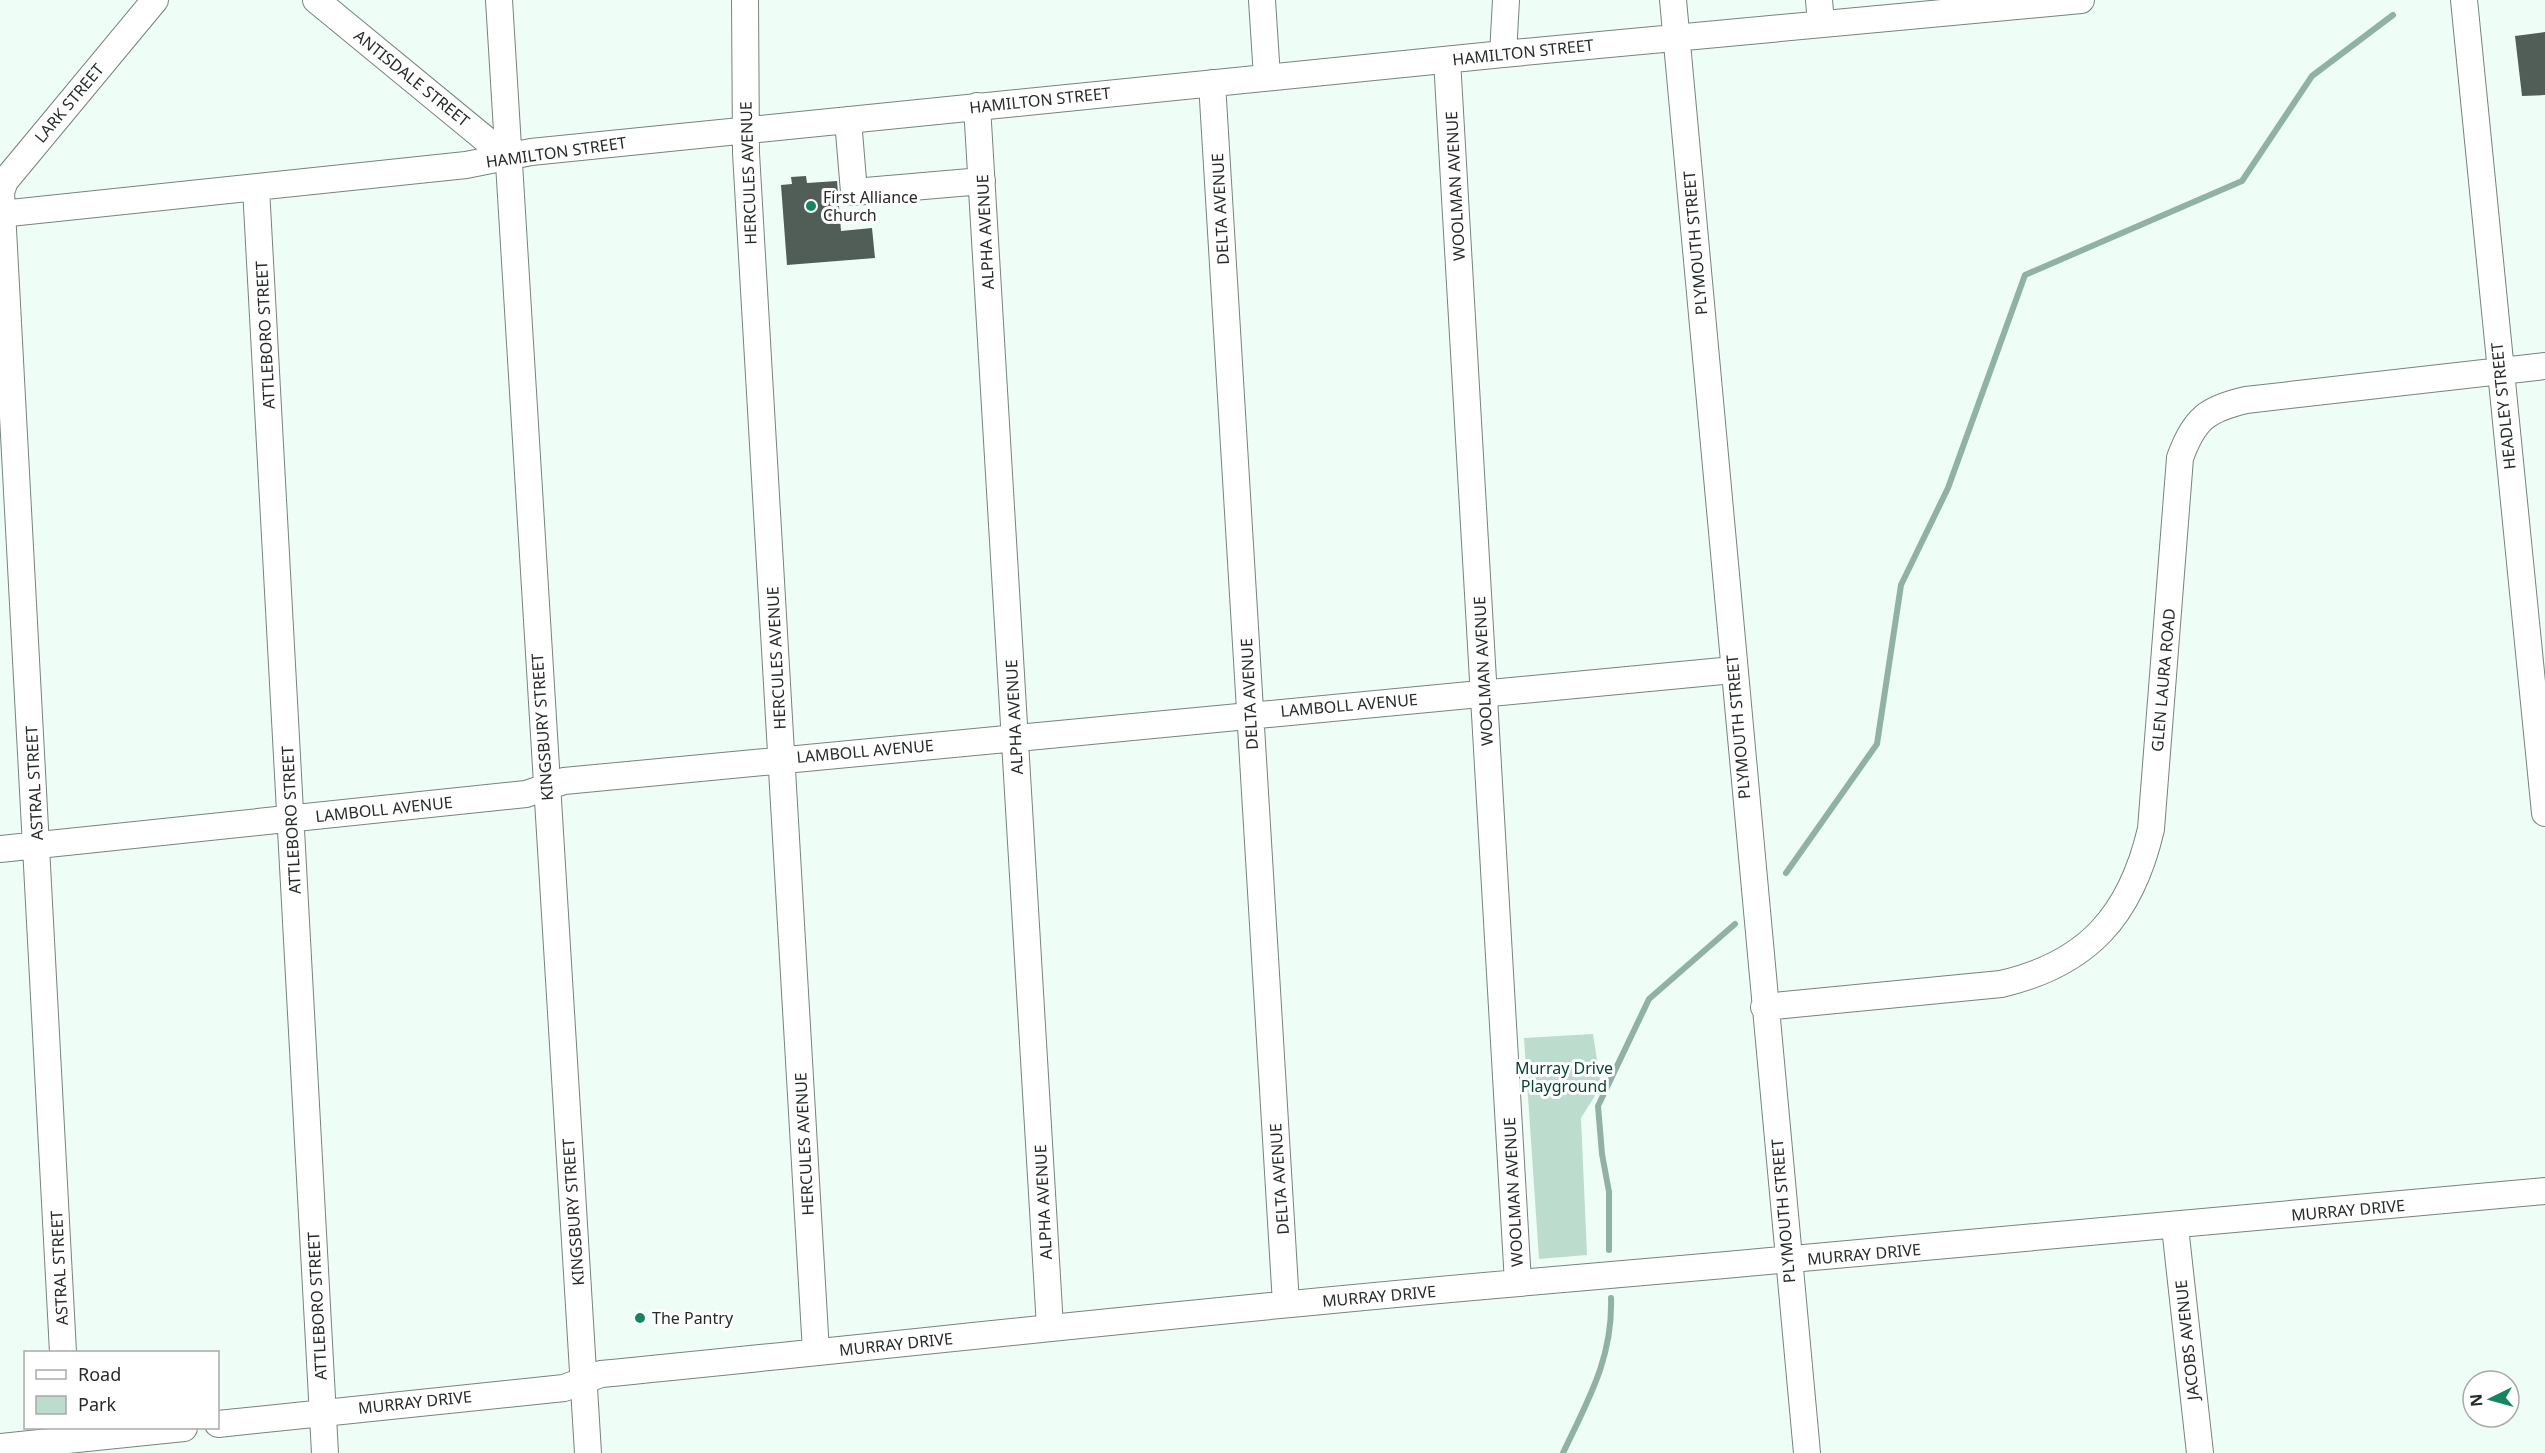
<svg xmlns="http://www.w3.org/2000/svg" width="2545" height="1453" font-family="'Noto Sans',sans-serif">
  <style>
    .green { fill: #bcddce }
    .lines { fill: none; stroke-linecap: round; stroke-linejoin: round }
    .stream { stroke: #90b2a3; stroke-width: 6 }
    .building { fill: #515d57 }
    .minor-casing { stroke: #77837d; stroke-width: 28 }
    .minor { stroke: #fff; stroke-width: 26 }
    .poi-dot { fill: #148563; stroke: #fff; stroke-width: 2 }
    .labels { text-anchor: middle; dominant-baseline: central; stroke-width: 6; stroke-linejoin: round; paint-order: stroke }
    .street-label { font-size: 16px; fill: #262b29; stroke: #fff }
    .poi-label { font-size: 16px; fill: #262b29; stroke: #fff; text-anchor: start }
    .park-label { font-size: 16px; fill: #014733; stroke: #fff }
  </style>
  <rect width="100%" height="100%" fill="#effdf7"/>
  <path class="green" d="M1593,1034L1601,1086L1581,1118L1587,1255L1539,1259L1524,1038Z"/>
  <g class="lines">
    <path class="stream" d="M1786,873L1877,744L1901,585L1948,488L2025,275L2242,181L2312,76L2393,15
      M1609,1250V1192L1602,1154L1598,1106L1649,999L1735,924
      M1563,1453C1588,1400 1613,1358 1611,1298"/>
  </g>
  <path class="building" d="M2545,32V95L2522,96L2515,36Z
    M806,176L807,183L837,181L841,231L872,228L875,258L787,265L781,185L792,184L791,177Z"/>
  <g class="lines">
    <g class="minor-casing">
      <path id="minor" d="M316,0L507,157
        M499,0L588,1453
        M745,0L746,153L816,1352
        M1262,0L1267,77
        M1673,0L1807,1453
        M1819,0L1821,23
        M2464,0L2545,813
        M1503,54L1506,0
        M1447,60L1518,1283
        M1212,83L1286,1304
        M977,106L1050,1327
        M848,120L854,192L982,181
        M256,188L325,1453
        M0,214L466,165L531,152L1503,54L2081,0
        M0,849L526,794L564,781L1733,670
        M1764,1007L2001,984C2088,964 2131,915 2151,829L2180,458C2194,419 2207,409 2246,400L2545,366
        M2175,1227L2200,1453
        M63,1352L1,192L5,181L155,0
        M218,1424L564,1388L601,1374C907,1344 1213,1309 1519,1283C1861,1253 2203,1224 2545,1191
        M0,1447L184,1428"/>
    </g>
    <use href="#minor" class="minor"/>
  </g>
  <g class="poi-dot">
    <circle cx="811" cy="206" r="6"/>
    <circle cx="640" cy="1318" r="6"/>
  </g>
  <g class="labels">
    <g class="street-label">
      <text transform="translate(1523 52) rotate(-6)">HAMILTON STREET</text>
      <text transform="translate(412 78) rotate(39)">ANTISDALE STREET</text>
      <text transform="translate(1040 100) rotate(-6)">HAMILTON STREET</text>
      <text transform="translate(69 103) rotate(-50)">LARK STREET</text>
      <text transform="translate(556 152) rotate(-8)">HAMILTON STREET</text>
      <text transform="translate(748 173) rotate(-92)">HERCULES AVENUE</text>
      <text transform="translate(1455 186) rotate(-93)">WOOLMAN AVENUE</text>
      <text transform="translate(1220 209) rotate(-93)">DELTA AVENUE</text>
      <text transform="translate(985 232) rotate(-93)">ALPHA AVENUE</text>
      <text transform="translate(1695 243) rotate(-95)">PLYMOUTH STREET</text>
      <text transform="translate(265 335) rotate(-93)">ATTLEBORO STREET</text>
      <text transform="translate(2503 406) rotate(-96)">HEADLEY STREET</text>
      <text transform="translate(776 658) rotate(-93)">HERCULES AVENUE</text>
      <text transform="translate(1483 671) rotate(-93)">WOOLMAN AVENUE</text>
      <text transform="translate(2163 680) rotate(-85)">GLEN LAURA ROAD</text>
      <text transform="translate(1249 694) rotate(-93)">DELTA AVENUE</text>
      <text transform="translate(1349 705) rotate(-5)">LAMBOLL AVENUE</text>
      <text transform="translate(1014 717) rotate(-93)">ALPHA AVENUE</text>
      <text transform="translate(542 727) rotate(-94)">KINGSBURY STREET</text>
      <text transform="translate(1738 727) rotate(-95)">PLYMOUTH STREET</text>
      <text transform="translate(865 751) rotate(-5)">LAMBOLL AVENUE</text>
      <text transform="translate(34 783) rotate(-93)">ASTRAL STREET</text>
      <text transform="translate(384 809) rotate(-6)">LAMBOLL AVENUE</text>
      <text transform="translate(291 820) rotate(-93)">ATTLEBORO STREET</text>
      <text transform="translate(804 1144) rotate(-93)">HERCULES AVENUE</text>
      <text transform="translate(1279 1179) rotate(-94)">DELTA AVENUE</text>
      <text transform="translate(1513 1192) rotate(-93)">WOOLMAN AVENUE</text>
      <text transform="translate(1043 1202) rotate(-93)">ALPHA AVENUE</text>
      <text transform="translate(2348 1210) rotate(-5)">MURRAY DRIVE</text>
      <text transform="translate(1783 1211) rotate(-95)">PLYMOUTH STREET</text>
      <text transform="translate(573 1212) rotate(-94)">KINGSBURY STREET</text>
      <text transform="translate(1864 1254) rotate(-5)">MURRAY DRIVE</text>
      <text transform="translate(59 1268) rotate(-93)">ASTRAL STREET</text>
      <text transform="translate(1379 1296) rotate(-5)">MURRAY DRIVE</text>
      <text transform="translate(317 1306) rotate(-93)">ATTLEBORO STREET</text>
      <text transform="translate(2187 1340) rotate(-96)">JACOBS AVENUE</text>
      <text transform="translate(896 1344) rotate(-6)">MURRAY DRIVE</text>
      <text transform="translate(415 1402) rotate(-6)">MURRAY DRIVE</text>
    </g>
    <g class="poi-label">
      <text x="823" y="197">First Alliance<tspan x="823" dy="18">Church</tspan></text>
      <text x="652" y="1318">The Pantry</text>
    </g>
    <g class="park-label">
      <text x="1564" y="1068">Murray Drive<tspan x="1564" dy="18">Playground</tspan></text>
    </g>
  </g>
  <rect x="24" y="1351" width="195" height="78" fill="#ffffff" stroke="#a8aaa9" stroke-width="1.5"/>
  <rect x="36" y="1370" width="30" height="9" fill="#ffffff" stroke="#a8aaa9" stroke-width="1.5"/>
  <text x="78" y="1381" font-size="18" fill="#262b29">Road</text>
  <rect x="36" y="1396" width="30" height="18" fill="#bcddce" stroke="#a8aaa9" stroke-width="1.5"/>
  <text x="78" y="1411" font-size="18" fill="#262b29">Park</text>
  <g transform="translate(2491 1399) rotate(265)"><circle r="28" fill="#ffffff" stroke="#a8aaa9" stroke-width="1.5"/>
  <path d="M0-4.5L10 22L0 15L-10 22Z" fill="#148563"/>
  <text y="-9" font-size="16" font-weight="bold" text-anchor="middle" fill="#262b29">N</text>
  </g>
</svg>
